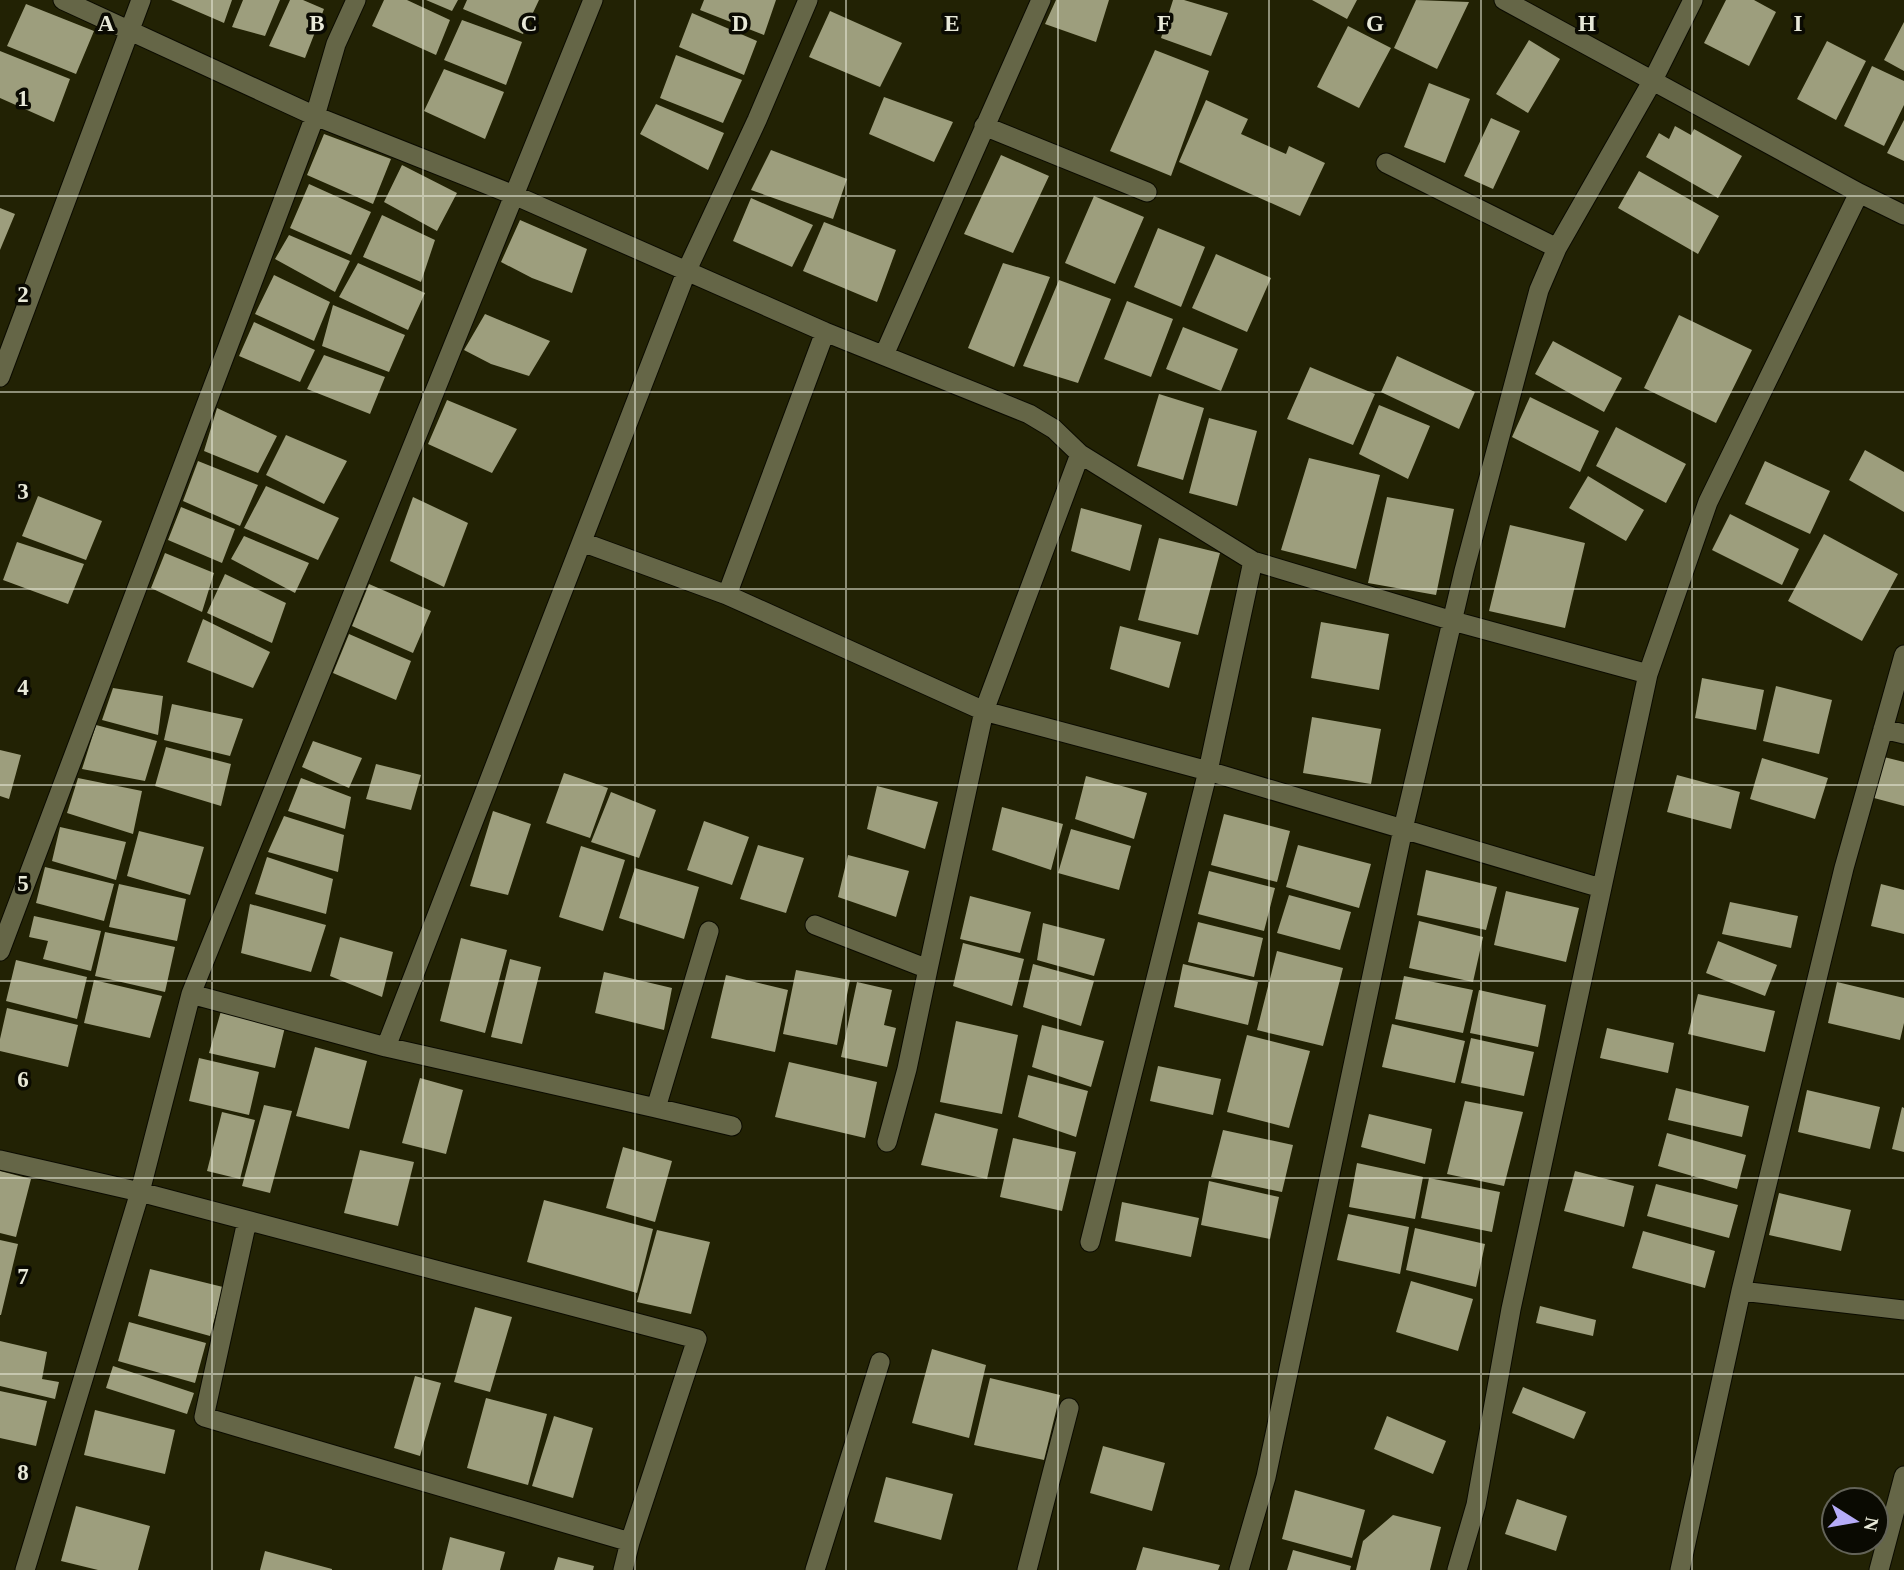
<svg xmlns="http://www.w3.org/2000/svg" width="1904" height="1570" font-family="Georgia,serif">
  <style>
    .building { fill: #9d9e7d }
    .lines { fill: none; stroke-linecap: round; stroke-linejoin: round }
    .minor-casing { stroke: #0b0b00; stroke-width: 21 }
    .minor { stroke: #656647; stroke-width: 19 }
    .grid { fill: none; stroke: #e8e9d8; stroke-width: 2; stroke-opacity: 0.55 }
    .grid-label { font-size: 23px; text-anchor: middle; font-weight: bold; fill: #e8e9d8; stroke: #0a0a02; stroke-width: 7; stroke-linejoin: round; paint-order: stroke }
  </style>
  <rect width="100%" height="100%" fill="#222204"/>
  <path class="building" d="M171,0H232L224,23Z
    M243,0H280L265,36L232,27Z
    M290,0H303L324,9L305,58L269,46Z
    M384,0H407L450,20L436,55L372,26Z
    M426,0H458L452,11Z
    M467,0H539L523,34L463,9Z
    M704,0H776L764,35L700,10Z
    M1056,0H1109L1096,42L1045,24Z
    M1173,0H1184L1228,13L1211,56L1161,38Z
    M1312,0H1357L1347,19Z
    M1416,0L1469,2L1437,69L1394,48Z
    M1726,0H1754L1776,12L1749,66L1704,43Z
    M26,4L94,31L76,74L7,46Z
    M830,11L902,43L880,87L809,57Z
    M692,13L757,41L744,75L679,47Z
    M462,20L522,42L506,85L444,60Z
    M1904,22V71L1884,60Z
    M1348,26L1391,48L1359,108L1317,87Z
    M1529,40L1560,59L1528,113L1496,94Z
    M1827,41L1866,61L1836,120L1797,99Z
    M1155,50L1209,71L1171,176L1110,151Z
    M0,51L70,79L54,122L0,98Z
    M676,55L742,80L723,123L660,98Z
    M1872,66L1904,81V105L1884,146L1844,126Z
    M444,69L504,92L485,139L424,111Z
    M1429,83L1470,99L1445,163L1404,147Z
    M884,97L953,122L934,162L869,134Z
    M1206,100L1248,119L1241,134L1286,154L1289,146L1325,163L1300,216L1179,162Z
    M656,104L724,133L708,170L640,134Z
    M1491,118L1520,131L1493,189L1464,176Z
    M1904,120V161L1887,153Z
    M1675,126L1691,135L1694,129L1742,156L1718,198L1646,157L1659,133L1669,139Z
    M324,134L391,159L373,204L307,175Z
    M771,150L847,179L833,219L751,190Z
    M1001,155L1049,176L1013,253L964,234Z
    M402,165L457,193L437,231L384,202Z
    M1639,171L1719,216L1698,254L1618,208Z
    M309,184L371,212L351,255L290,228Z
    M1094,196L1144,217L1115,284L1065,263Z
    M751,198L813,225L792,267L733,241Z
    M0,208L15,214L0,250Z
    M382,215L435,240L421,282L363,257Z
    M520,220L587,249L572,293L532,278L501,262Z
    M824,222L896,250L877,302L803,271Z
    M1158,228L1205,247L1181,307L1134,287Z
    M289,235L350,261L335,292L275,259Z
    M1216,254L1271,278L1247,332L1192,308Z
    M358,263L425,293L408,330L339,297Z
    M1003,263L1050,277L1014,367L968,348Z
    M274,275L330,302L314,341L255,314Z
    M1059,280L1111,299L1078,383L1023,366Z
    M1127,301L1173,319L1151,377L1104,359Z
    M333,305L405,335L389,372L322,346Z
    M485,314L550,341L529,376L491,364L464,350Z
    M1679,315L1752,350L1716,423L1644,388Z
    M254,322L315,350L300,382L239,356Z
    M1183,327L1238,349L1221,391L1166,369Z
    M1553,341L1622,378L1604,412L1535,374Z
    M324,355L385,377L370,414L307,389Z
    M1397,356L1475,392L1459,429L1381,392Z
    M1310,367L1375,394L1353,445L1287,419Z
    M1159,394L1204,408L1183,480L1137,466Z
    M1530,397L1599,431L1580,472L1512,437Z
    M447,400L517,429L492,473L428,444Z
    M1379,405L1430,426L1408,479L1359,454Z
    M217,408L277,436L258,473L204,451Z
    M1209,418L1257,431L1237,506L1189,493Z
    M1616,427L1686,464L1666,503L1596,466Z
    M286,435L347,461L324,504L266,475Z
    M1865,450L1904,472V512L1849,480Z
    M1309,458L1380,475L1356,569L1281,550Z
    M198,461L258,485L240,526L183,501Z
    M1765,461L1830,491L1810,534L1745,504Z
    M1588,476L1644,510L1626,541L1569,508Z
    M266,486L339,518L318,560L244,528Z
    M38,496L102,521L86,560L22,536Z
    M413,497L468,523L444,587L390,561Z
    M1387,497L1454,509L1436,595L1368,583Z
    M181,507L235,529L222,563L168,540Z
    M1081,508L1142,525L1130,571L1071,551Z
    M1730,514L1799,549L1782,585L1712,550Z
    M1510,525L1585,543L1565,628L1489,611Z
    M1824,534L1898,574L1862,641L1788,601Z
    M244,536L309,563L295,593L231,559Z
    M1159,538L1220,553L1198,635L1138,620Z
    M17,542L84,564L68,604L3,580Z
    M165,553L214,573L202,612L151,588Z
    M225,574L286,603L272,643L207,613Z
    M369,584L431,611L413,653L352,626Z
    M203,619L270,652L253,688L187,662Z
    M1321,622L1389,634L1379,690L1311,678Z
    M1120,626L1181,642L1169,688L1110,669Z
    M349,634L411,661L396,700L333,673Z
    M1702,678L1764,690L1756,730L1695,718Z
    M1776,686L1832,700L1819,754L1763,741Z
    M113,688L163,696L158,735L102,720Z
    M172,704L243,719L230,756L164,740Z
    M1312,717L1381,729L1371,784L1303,773Z
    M96,725L157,741L145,781L82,769Z
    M313,741L362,758L349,788L302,767Z
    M166,747L231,764L221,806L155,786Z
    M0,750L21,755L9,799L0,796Z
    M1884,757L1904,762V806L1874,798Z
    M1762,758L1828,778L1815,819L1750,799Z
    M376,764L421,775L411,810L366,799Z
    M564,773L608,788L590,838L546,823Z
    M1677,775L1740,792L1731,829L1667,812Z
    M1086,776L1147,793L1134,839L1075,819Z
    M78,778L142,791L133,834L67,813Z
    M301,778L351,797L345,829L288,811Z
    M877,786L938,802L925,849L867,829Z
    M611,792L656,810L639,858L591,842Z
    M1002,807L1063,824L1051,870L992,850Z
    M493,811L531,824L508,895L470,886Z
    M1224,814L1290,831L1277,882L1211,865Z
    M284,816L344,835L338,872L268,852Z
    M704,821L749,837L732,885L687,870Z
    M60,827L126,842L116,880L52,861Z
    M1071,829L1131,846L1119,890L1058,873Z
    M139,831L204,847L190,895L127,876Z
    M758,845L804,858L786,913L740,899Z
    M1298,845L1371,864L1359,908L1286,887Z
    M581,846L625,860L603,931L559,917Z
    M848,855L909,871L896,917L838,897Z
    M267,857L333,879L326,914L255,894Z
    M45,867L114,884L104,921L36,903Z
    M635,868L699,887L684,939L619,918Z
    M1426,870L1497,887L1486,930L1417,915Z
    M1209,871L1275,888L1264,931L1198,914Z
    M119,884L186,899L177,941L109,927Z
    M1881,884L1904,890V934L1871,926Z
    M1506,891L1579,908L1566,962L1494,945Z
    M1289,895L1351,912L1340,950L1277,933Z
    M970,896L1031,912L1020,953L960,939Z
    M1730,902L1798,916L1791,948L1722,934Z
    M250,904L326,925L311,972L241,953Z
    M34,916L101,931L91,971L43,959L48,941L29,937Z
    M1419,921L1483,937L1473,982L1409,968Z
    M1198,922L1263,938L1254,977L1188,962Z
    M1043,923L1105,939L1094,976L1037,960Z
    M105,932L175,947L165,992L95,976Z
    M340,937L393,952L382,997L330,976Z
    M461,938L507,950L485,1033L440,1021Z
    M1718,941L1777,965L1765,996L1706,973Z
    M963,943L1024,959L1012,1006L953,986Z
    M1277,951L1343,968L1323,1046L1257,1030Z
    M510,959L541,967L522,1044L491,1037Z
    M16,960L87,977L77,1019L6,1001Z
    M1033,964L1094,981L1081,1026L1023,1007Z
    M1183,964L1258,982L1248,1025L1174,1007Z
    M796,970L850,980L837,1045L783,1034Z
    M604,972L672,988L664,1030L595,1013Z
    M726,975L788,990L775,1052L711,1038Z
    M1404,976L1473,990L1463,1033L1395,1019Z
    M94,980L162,996L150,1038L84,1023Z
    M857,982L892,990L884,1025L896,1028L887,1067L841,1057Z
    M1837,982L1904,998V1023L1900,1040L1828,1023Z
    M1479,990L1546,1005L1538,1047L1470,1033Z
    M1698,994L1775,1011L1765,1052L1688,1034Z
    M7,1008L78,1025L68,1067L0,1051V1039Z
    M221,1011L285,1027L275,1068L209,1053Z
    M956,1021L1018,1035L1002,1114L940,1102Z
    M1392,1024L1465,1041L1455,1083L1382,1067Z
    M1042,1025L1104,1041L1091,1087L1032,1067Z
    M1607,1028L1674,1043L1668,1073L1600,1058Z
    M1247,1035L1310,1051L1289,1128L1227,1112Z
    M1471,1038L1534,1052L1524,1096L1461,1083Z
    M315,1047L367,1061L349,1129L296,1116Z
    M199,1058L259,1072L249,1115L189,1101Z
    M789,1062L877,1082L865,1138L775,1117Z
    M1158,1066L1221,1079L1213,1115L1150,1101Z
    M1028,1075L1088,1091L1076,1137L1018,1117Z
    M420,1078L463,1090L446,1154L402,1143Z
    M1676,1088L1749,1106L1742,1137L1668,1120Z
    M1807,1090L1880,1107L1870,1149L1798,1132Z
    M1465,1101L1523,1112L1504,1186L1447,1174Z
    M264,1105L292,1111L270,1193L242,1186Z
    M1902,1107L1904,1108V1152L1892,1149Z
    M222,1112L255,1120L240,1179L207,1171Z
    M935,1113L998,1129L987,1179L921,1165Z
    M1369,1114L1432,1129L1425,1164L1361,1147Z
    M1223,1130L1293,1145L1282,1192L1211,1177Z
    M1667,1133L1746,1155L1737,1189L1658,1166Z
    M1013,1138L1076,1152L1062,1211L1000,1197Z
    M623,1147L672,1161L655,1222L606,1208Z
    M360,1150L414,1162L398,1226L344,1213Z
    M1357,1163L1423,1177L1415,1219L1349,1207Z
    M0,1171L31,1179L16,1237L0,1233Z
    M1575,1171L1634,1186L1624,1227L1564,1211Z
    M1429,1178L1500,1192L1492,1232L1421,1218Z
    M1209,1181L1279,1197L1270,1239L1201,1225Z
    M1656,1184L1738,1205L1729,1238L1647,1216Z
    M1779,1193L1851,1210L1841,1251L1769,1235Z
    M544,1200L653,1229L637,1293L527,1262Z
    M1122,1202L1199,1218L1191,1257L1115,1241Z
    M1348,1214L1409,1227L1400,1274L1337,1260Z
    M1415,1228L1485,1244L1476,1287L1406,1270Z
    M657,1230L710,1242L691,1314L637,1302Z
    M1643,1231L1715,1251L1705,1288L1632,1268Z
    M0,1240L18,1244L1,1315H0Z
    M150,1269L223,1287L210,1336L138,1316Z
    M1411,1281L1473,1299L1458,1351L1396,1332Z
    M1540,1306L1596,1320L1593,1336L1536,1323Z
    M475,1307L512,1317L490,1392L454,1382Z
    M129,1322L206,1343L195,1383L118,1361Z
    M0,1341L47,1352L42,1379L59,1382L55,1399L0,1386Z
    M932,1349L986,1365L969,1438L912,1423Z
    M113,1366L194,1393L187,1414L106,1388Z
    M415,1376L441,1383L420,1456L394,1448Z
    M990,1378L1060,1395L1044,1460L974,1445Z
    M1523,1387L1586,1412L1574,1439L1512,1413Z
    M0,1391L47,1401L36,1446L0,1438Z
    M486,1398L547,1414L528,1485L467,1468Z
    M95,1410L175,1430L165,1474L84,1455Z
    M554,1416L593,1428L573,1498L532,1486Z
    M1387,1416L1446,1441L1433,1474L1374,1449Z
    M1103,1446L1165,1463L1152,1511L1090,1493Z
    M886,1477L953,1494L941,1540L874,1522Z
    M1295,1490L1365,1510L1352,1558L1282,1539Z
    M1517,1499L1567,1516L1556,1551L1505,1534Z
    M76,1506L150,1526L138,1570H98L61,1561Z
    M1393,1515L1441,1527L1430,1570H1356L1363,1541Z
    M450,1537L505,1552L500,1570H442Z
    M1143,1547L1220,1565L1218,1570H1136Z
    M1293,1550L1351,1566L1350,1570H1287Z
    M265,1551L332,1569V1570H260Z
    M558,1557L594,1566L593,1570H554Z"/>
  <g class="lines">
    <g class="minor-casing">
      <path id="minor" d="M63,0L315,116L514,195L825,332L1029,414L1054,429L1080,454L1253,561L1208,771L1601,888
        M1504,0L1859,193
        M984,126L1147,192
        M1386,163L1557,248
        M825,332L727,595L984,711L1208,771L1090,1242
        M884,355L1041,0
        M0,377L141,0
        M582,542L727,595
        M1253,561L1453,621L1648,674
        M1883,729L1904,734
        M815,925L928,969L984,711L1080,454
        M0,951L315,116L336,44L356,0
        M191,994L593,0
        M386,1047L687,270L757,120L808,0
        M656,1108L732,1126
        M887,1142L907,1069L928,969
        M0,1160L140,1192L191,994L386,1047L656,1108L709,931
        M247,1221L204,1417L630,1542
        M1741,1291L1844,868L1904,655
        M25,1570L140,1192L697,1339L630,1542L623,1570
        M815,1570L880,1362
        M1027,1570L1069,1408
        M1239,1570L1266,1477L1403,829L1464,571L1539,290L1557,248L1653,80L1693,0
        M1457,1570L1476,1505L1511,1309L1648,674L1708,502L1859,193L1904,215
        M1680,1570L1741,1291L1904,1310
        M1879,1570L1904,1476"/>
    </g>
    <use href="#minor" class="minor"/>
  </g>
  <path class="grid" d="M212,0V1570M423,0V1570M635,0V1570M846,0V1570M1058,0V1570M1269,0V1570M1481,0V1570M1692,0V1570M0,196H1904M0,392H1904M0,589H1904M0,785H1904M0,981H1904M0,1178H1904M0,1374H1904"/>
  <g class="grid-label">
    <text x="106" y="31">A</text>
    <text x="317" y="31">B</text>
    <text x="529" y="31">C</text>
    <text x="740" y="31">D</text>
    <text x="952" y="31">E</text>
    <text x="1164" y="31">F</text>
    <text x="1375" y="31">G</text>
    <text x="1587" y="31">H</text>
    <text x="1798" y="31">I</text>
    <text x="23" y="106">1</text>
    <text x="23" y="302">2</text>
    <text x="23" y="499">3</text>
    <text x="23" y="695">4</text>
    <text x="23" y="891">5</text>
    <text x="23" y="1087">6</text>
    <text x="23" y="1284">7</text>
    <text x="23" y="1480">8</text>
  </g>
  <g transform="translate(1855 1521) rotate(101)"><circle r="33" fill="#0a0a02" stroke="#636358" stroke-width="2"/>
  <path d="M0-5L12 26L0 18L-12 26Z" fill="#b6acf8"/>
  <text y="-10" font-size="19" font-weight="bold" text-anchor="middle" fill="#e8e9d8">N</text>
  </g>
</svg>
